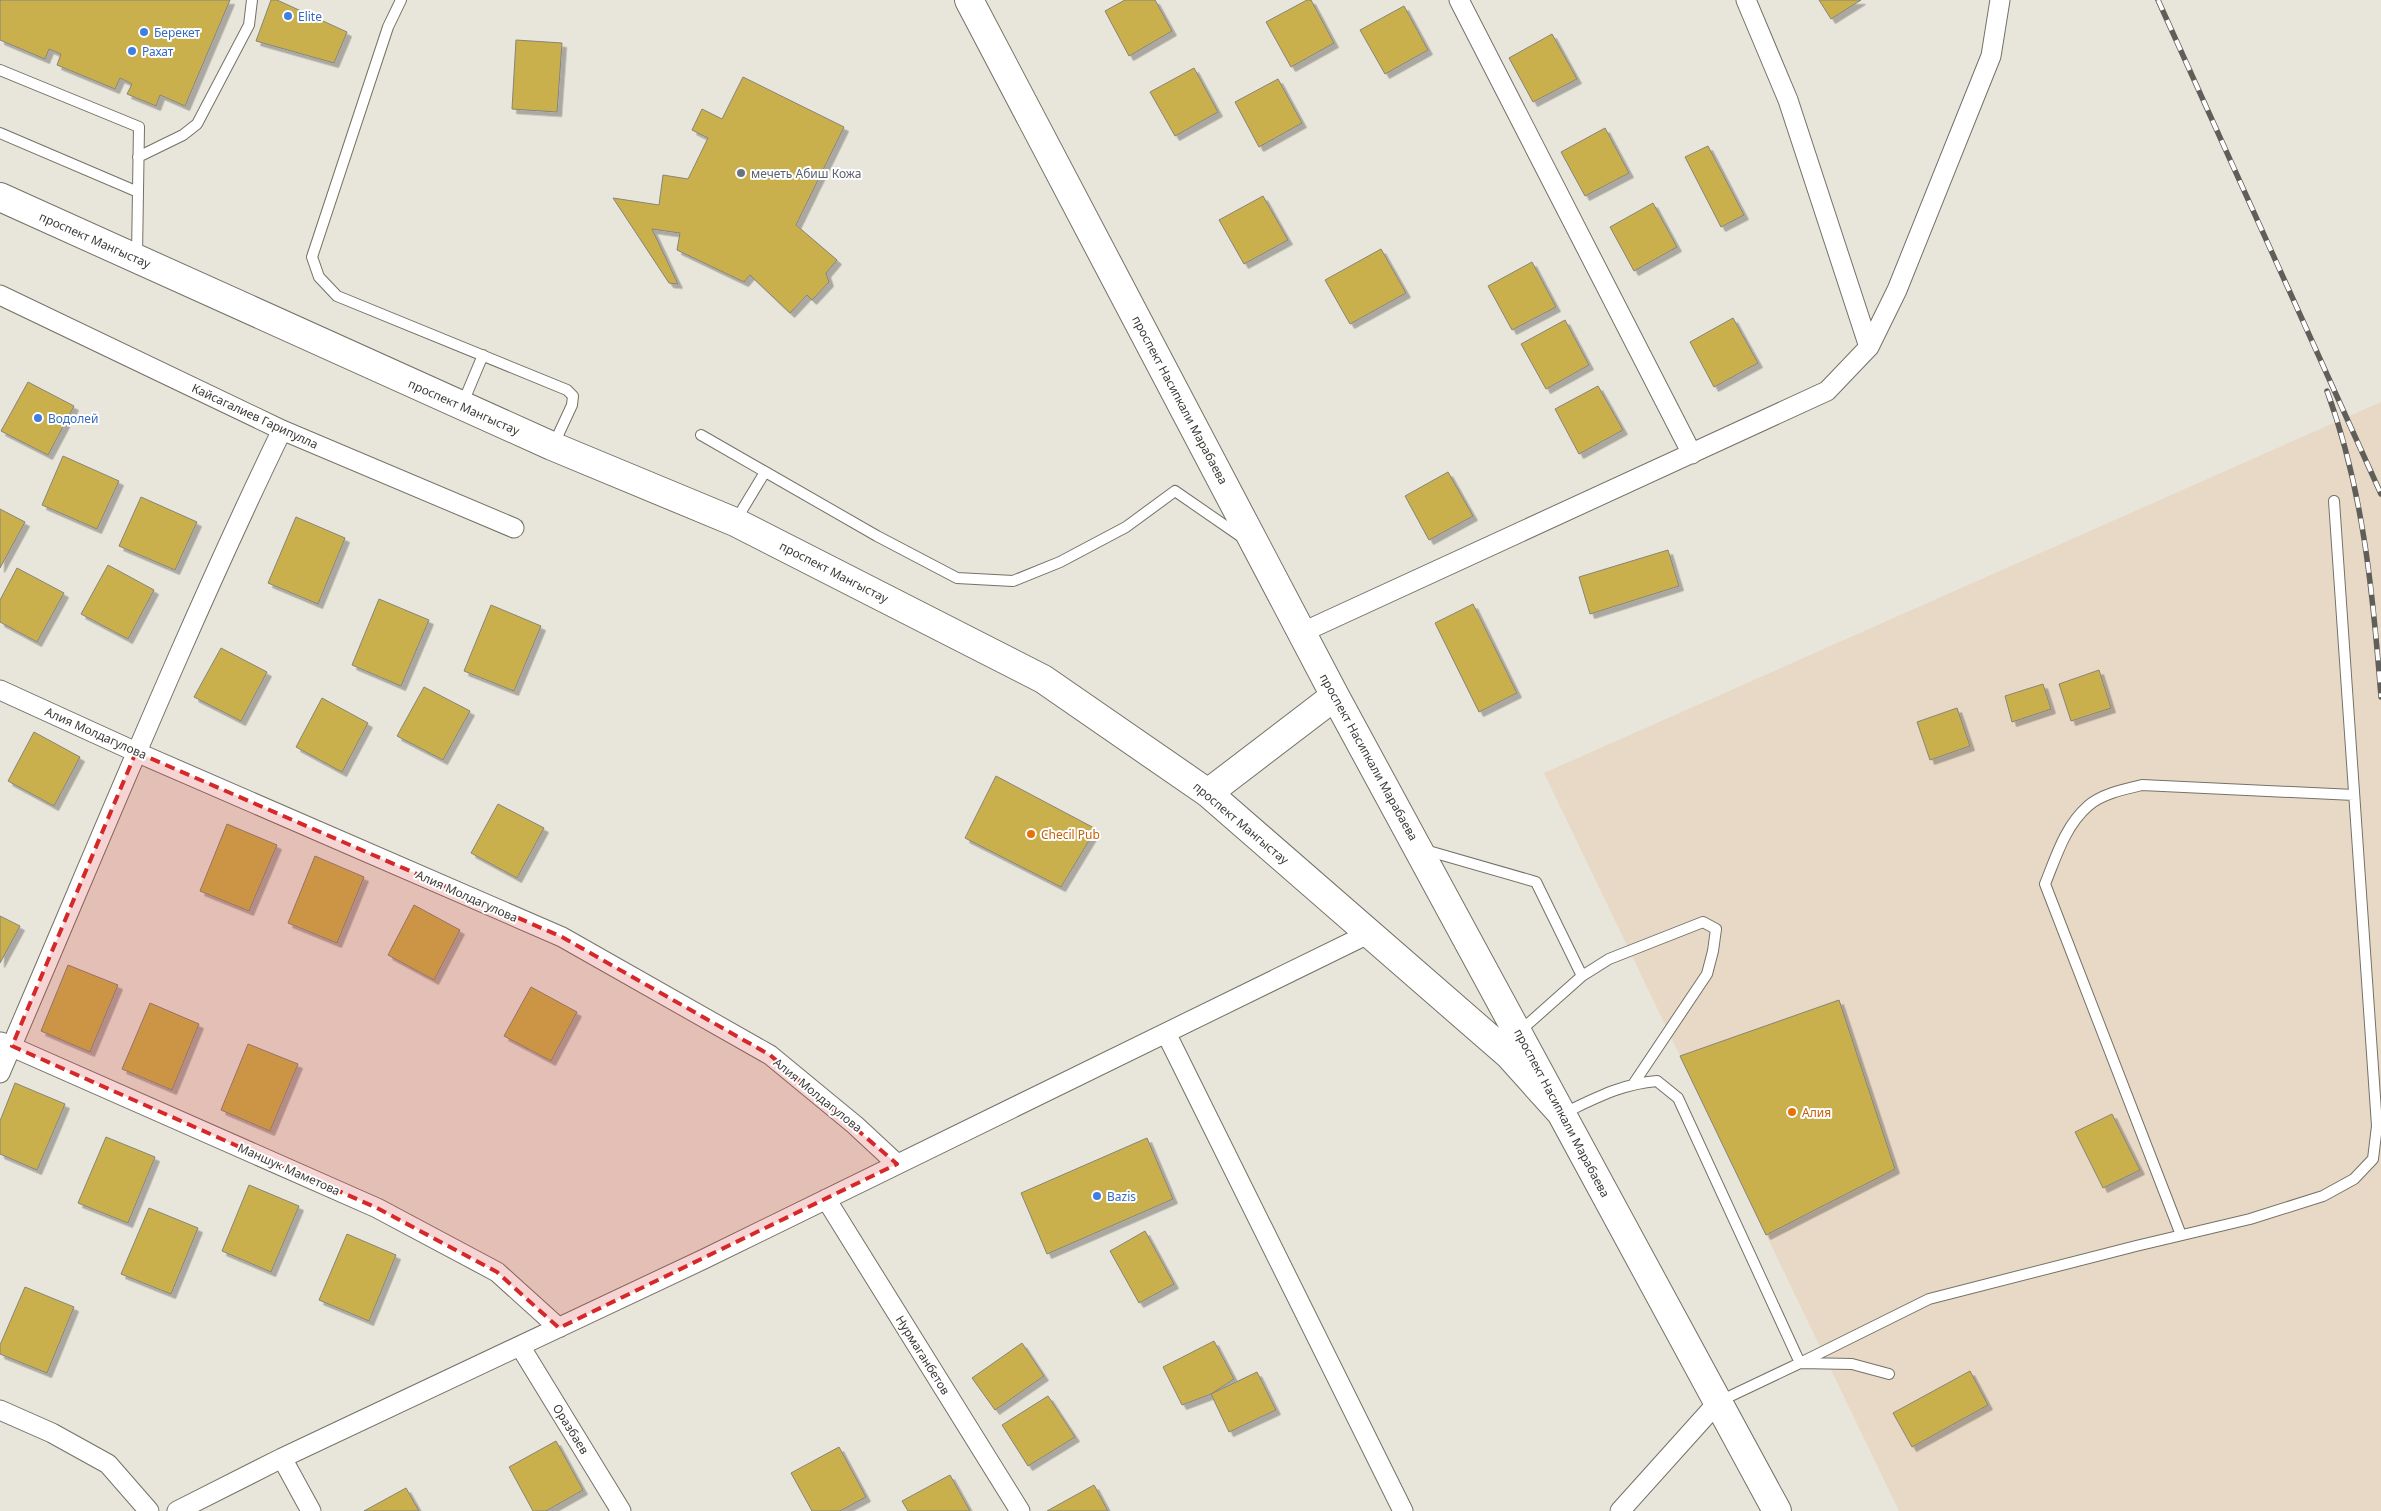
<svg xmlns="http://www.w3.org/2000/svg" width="2381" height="1511" font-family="'Noto Sans',sans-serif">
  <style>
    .commercial { fill: #e8d9c6 }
    .building { fill: #cab04e; stroke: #868479; filter: url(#shadow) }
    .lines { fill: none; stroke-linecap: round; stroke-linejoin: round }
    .lane-casing { stroke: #747267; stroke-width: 12 }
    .street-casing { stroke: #747267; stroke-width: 21 }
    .secondary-casing { stroke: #747267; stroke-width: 30 }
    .lane { stroke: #fff; stroke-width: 10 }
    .street { stroke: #fff; stroke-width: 19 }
    .secondary { stroke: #fff; stroke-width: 28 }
    .rail-casing { stroke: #605e58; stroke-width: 5.5 }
    .rail { stroke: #fff; stroke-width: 4; stroke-dasharray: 11; stroke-linecap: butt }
    .marked { fill: #d62828; fill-opacity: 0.2; stroke: #d62828; stroke-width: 4; stroke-dasharray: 10 6; stroke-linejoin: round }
    .shop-dot { fill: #3f7fe0; stroke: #fff; stroke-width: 2 }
    .worship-dot { fill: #6b7280; stroke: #fff; stroke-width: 2 }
    .food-dot { fill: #e8710a; stroke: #fff; stroke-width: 2 }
    .labels { text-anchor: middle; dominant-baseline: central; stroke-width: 4; stroke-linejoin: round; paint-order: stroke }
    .shop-label { font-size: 12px; fill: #366cbe; stroke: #fff; text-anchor: start }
    .worship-label { font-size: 12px; fill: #5b616d; stroke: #fff; text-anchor: start }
    .street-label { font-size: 12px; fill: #3d3b37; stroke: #fff }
    .food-label { font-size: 12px; fill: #c56008; stroke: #fff; text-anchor: start }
  </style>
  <defs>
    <filter id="shadow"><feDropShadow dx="4.5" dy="4.5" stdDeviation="0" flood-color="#0004"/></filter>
  </defs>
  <rect width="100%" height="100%" fill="#e8e5da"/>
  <path class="commercial" d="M2381,402V1511H1899L1544,773Z"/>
  <path class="building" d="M0,0H230L185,106L160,95L156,106L127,94L132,84L120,78L115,89L57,65L61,54L49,49L45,59L0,40Z
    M271,0H277L347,32L334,63L256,41Z
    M1125,0H1155L1172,31L1129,56L1105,11Z
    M1307,0H1311L1334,43L1291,67L1266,22Z
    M1819,0H1861L1831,19Z
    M1404,6L1428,50L1385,74L1360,30Z
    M1552,34L1577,79L1533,102L1509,58Z
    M516,40L562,43L557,112L512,109Z
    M1194,68L1218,112L1175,136L1150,92Z
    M743,77L844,127L796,225L837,260L826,273L829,282L812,300L807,295L790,313L750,275L744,282L677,250L680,233L652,229L678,284L669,283L613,198L659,205L663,175L688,179L708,138L692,130L702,109L722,119Z
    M1278,79L1302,123L1259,147L1235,102Z
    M1605,128L1629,173L1585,196L1561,152Z
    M1708,146L1744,215L1721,227L1685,157Z
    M1263,196L1288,240L1244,264L1219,220Z
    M1653,203L1677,247L1634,271L1610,227Z
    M1381,249L1406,293L1350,324L1325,280Z
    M1532,262L1556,307L1512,330L1488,286Z
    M1733,318L1758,363L1714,387L1690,342Z
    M1565,320L1589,365L1546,389L1521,344Z
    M28,382L74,406L48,455L1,431Z
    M1598,386L1623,430L1579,454L1555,409Z
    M63,456L119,481L97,529L42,505Z
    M1448,472L1473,516L1429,540L1405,496Z
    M141,497L197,522L175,570L119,546Z
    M0,509L25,522L0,568Z
    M296,517L345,538L318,604L268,583Z
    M1668,550L1679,586L1590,614L1579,577Z
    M108,565L154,590L128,639L81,614Z
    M17,568L64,593L37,642L0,622V600Z
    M379,599L429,620L401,686L352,665Z
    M1473,604L1517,693L1479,712L1435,623Z
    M491,605L541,626L514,691L464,671Z
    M221,648L267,672L241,721L194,697Z
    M2099,670L2111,708L2071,721L2059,684Z
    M2043,684L2051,709L2012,722L2005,696Z
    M424,687L470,711L443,760L397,736Z
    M322,698L368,723L342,772L296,747Z
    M1957,708L1970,746L1930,760L1917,722Z
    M34,732L80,757L54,806L8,781Z
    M996,776L1096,829L1061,887L965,838Z
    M498,804L544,828L517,878L471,853Z
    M227,824L277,845L249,911L200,891Z
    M315,856L364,877L337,943L288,923Z
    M414,905L460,930L434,980L388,955Z
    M0,916L20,926L0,963Z
    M68,965L118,985L90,1052L41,1031Z
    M531,987L577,1012L551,1061L504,1036Z
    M1839,1000L1895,1169L1766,1235L1680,1056Z
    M150,1003L199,1024L172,1090L122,1069Z
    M248,1044L298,1064L270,1131L221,1110Z
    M15,1083L65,1104L37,1170L0,1154V1121Z
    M2112,1114L2140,1170L2103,1188L2075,1132Z
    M106,1137L155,1157L128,1223L78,1203Z
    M1147,1138L1173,1199L1047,1254L1021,1193Z
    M249,1185L299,1206L271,1272L222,1251Z
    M149,1208L198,1228L171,1294L121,1274Z
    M1145,1231L1174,1284L1139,1303L1110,1251Z
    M347,1234L396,1255L369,1321L319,1300Z
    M25,1287L74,1307L47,1373L0,1354V1345Z
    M1214,1341L1234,1379L1211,1394L1182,1405L1163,1367Z
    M1022,1343L1044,1376L995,1410L972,1378Z
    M1970,1371L1988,1405L1912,1447L1893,1413Z
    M1257,1372L1276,1410L1229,1432L1211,1394Z
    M1048,1396L1075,1437L1028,1466L1002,1425Z
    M556,1441L583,1490L546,1511H533L509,1467Z
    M839,1447L866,1497L840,1511H812L791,1473Z
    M950,1475L970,1511H908L902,1501Z
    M1094,1485L1108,1511H1047Z
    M406,1488L419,1511H364Z"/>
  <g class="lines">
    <g class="lane-casing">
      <path id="lane" d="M401,0L388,27L312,257L319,277L337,296L567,390L573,396L572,405L553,446
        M0,70L139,127L137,255
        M0,133L138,192
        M138,157L183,135L197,124L249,25L252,0
        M462,405L483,355
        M701,435L877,536L957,578L1013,581L1060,562L1126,527L1175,491L1243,538
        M736,520L765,472
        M1425,850L1536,882L1582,976L1519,1032
        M1582,976L1609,959L1703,922L1716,929L1713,951L1707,974L1634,1083
        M1564,1113C1596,1098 1621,1084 1657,1081L1678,1098L1800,1363L1929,1299L2136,1246L2250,1219L2323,1196L2354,1179L2373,1159L2377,1126L2334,501
        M2181,1235L2045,884C2056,857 2065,826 2088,806C2101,794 2125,789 2142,785L2354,795
        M1720,1401L1800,1363L1852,1364L1889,1374"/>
    </g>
    <g class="street-casing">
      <path id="street" d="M1459,0L1692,454
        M1746,0L1788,100L1869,347
        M0,295L282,430L514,528
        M1303,632L1827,391L1869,347L1897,290L1991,56L2000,0
        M0,690L136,752L562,937L770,1055L855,1125L897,1164
        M1166,1033L1403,1511
        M1,1042L377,1208L497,1272L559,1328
        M0,1073C93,858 180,641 282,430
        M826,1199L1020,1511
        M520,1346L621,1511
        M0,1410L52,1433L108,1464L149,1511
        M282,1458L311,1511
        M177,1511L282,1458L704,1259L1370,933
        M1620,1511L1718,1402"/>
    </g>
    <g class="secondary-casing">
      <path id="secondary" d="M969,0L1335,696L1777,1511
        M0,197L552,446L735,522L1043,679L1208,793L1509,1055L1562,1114
        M1208,793L1335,696"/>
    </g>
    <use href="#lane" class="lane"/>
    <use href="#street" class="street"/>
    <use href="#secondary" class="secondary"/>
    <g class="rail-casing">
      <path id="rail" d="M2158,0L2381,494
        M2327,391C2363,489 2373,593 2381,697"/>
    </g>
    <use href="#rail" class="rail"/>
  </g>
  <path class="marked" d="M136,752L562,937L770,1055L897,1164L559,1328L497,1272L377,1208L12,1046Z"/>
  <g class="shop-dot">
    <circle cx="288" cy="16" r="5"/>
    <circle cx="144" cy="32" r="5"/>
    <circle cx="132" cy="51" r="5"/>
    <circle cx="38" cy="418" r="5"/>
    <circle cx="1097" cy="1196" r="5"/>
  </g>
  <circle class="worship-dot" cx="741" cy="173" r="5"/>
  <g class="food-dot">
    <circle cx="1031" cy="834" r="5"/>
    <circle cx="1792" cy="1112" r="5"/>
  </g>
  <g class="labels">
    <g class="shop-label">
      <text x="298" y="16">Elite</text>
      <text x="154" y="32">Берекет</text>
      <text x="142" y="51">Рахат</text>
      <text x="48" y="418">Водолей</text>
      <text x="1107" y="1196">Bazis</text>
    </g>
    <g class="worship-label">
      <text x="751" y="173">мечеть Абиш Кожа</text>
    </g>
    <g class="street-label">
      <text transform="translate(95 240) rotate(24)">проспект Мангыстау</text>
      <text transform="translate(1180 400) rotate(62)">проспект Насипкали Марабаева</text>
      <text transform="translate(464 407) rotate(24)">проспект Мангыстау</text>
      <text transform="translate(255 416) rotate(25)">Кайсагалиев Гарипулла</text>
      <text transform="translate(834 572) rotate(27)">проспект Мангыстау</text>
      <text transform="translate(96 733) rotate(24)">Алия Молдагулова</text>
      <text transform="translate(1369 757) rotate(61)">проспект Насипкали Марабаева</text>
      <text transform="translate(1241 823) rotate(40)">проспект Мангыстау</text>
      <text transform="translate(467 896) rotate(24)">Алия Молдагулова</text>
      <text transform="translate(818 1095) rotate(39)">Алия Молдагулова</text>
      <text transform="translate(1562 1113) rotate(62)">проспект Насипкали Марабаева</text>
      <text transform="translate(289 1169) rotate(24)">Маншук Маметова</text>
      <text transform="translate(923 1355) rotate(58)">Нурмаганбетов</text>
      <text transform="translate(571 1429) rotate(58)">Оразбаев</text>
    </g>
    <g class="food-label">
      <text x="1041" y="834">Checil Pub</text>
      <text x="1802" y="1112">Алия</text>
    </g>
  </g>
</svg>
